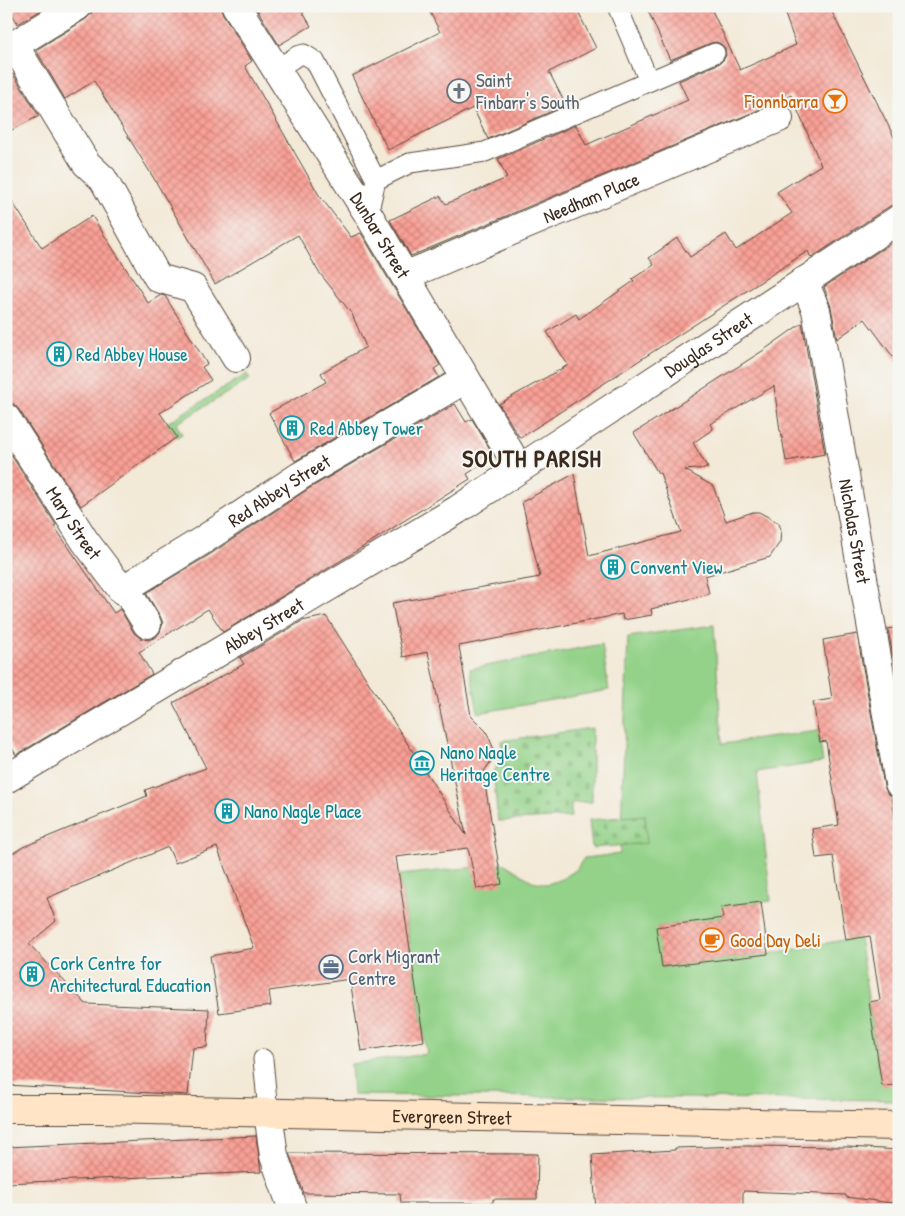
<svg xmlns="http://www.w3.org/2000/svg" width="905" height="1216" font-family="'Patrick Hand',sans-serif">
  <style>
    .green { fill: #93d288; stroke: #677e53 }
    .cemetery { fill: url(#cemetery-stones); stroke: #677e53 }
    .building { fill: url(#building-cross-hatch) }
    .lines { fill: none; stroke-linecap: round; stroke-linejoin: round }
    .service-casing { stroke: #57473a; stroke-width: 21 }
    .pedestrian-casing { stroke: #57473a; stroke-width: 30 }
    .minor-casing { stroke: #57473a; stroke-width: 30 }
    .secondary-casing { stroke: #57473a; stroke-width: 30 }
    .service { stroke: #fff; stroke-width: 19 }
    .pedestrian { stroke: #fff; stroke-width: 28 }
    .minor { stroke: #fff; stroke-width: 28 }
    .secondary { stroke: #ffe4c6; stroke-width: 28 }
    .labels { text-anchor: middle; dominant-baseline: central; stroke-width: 4; stroke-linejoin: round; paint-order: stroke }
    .worship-label { font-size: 19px; fill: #5b616d; stroke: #f6f6f2; text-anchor: start }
    .food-label { font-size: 19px; fill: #c56008; stroke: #f6f6f2; text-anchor: end }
    .street-label { font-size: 19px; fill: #3b2a1e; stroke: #f6f6f2 }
    .culture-label { font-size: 19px; fill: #0d838f; stroke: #f6f6f2; text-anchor: start }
    .service-label { font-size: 19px; fill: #4e5e75; stroke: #f6f6f2; text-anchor: start }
    .district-label { font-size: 24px; font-weight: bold; letter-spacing: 1px; fill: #3b2a1e; stroke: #f6f6f2 }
  </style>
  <defs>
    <pattern id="cemetery-stones" width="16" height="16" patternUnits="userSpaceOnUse" patternTransform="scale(1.25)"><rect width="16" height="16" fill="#93d288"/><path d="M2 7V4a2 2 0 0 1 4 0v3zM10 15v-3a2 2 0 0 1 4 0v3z" fill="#80b475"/></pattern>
    <pattern id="building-cross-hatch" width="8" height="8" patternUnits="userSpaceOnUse" patternTransform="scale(1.25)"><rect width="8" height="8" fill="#faa096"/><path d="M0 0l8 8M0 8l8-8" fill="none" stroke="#cc837a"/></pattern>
  </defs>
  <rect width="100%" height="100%" fill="#f6f6f2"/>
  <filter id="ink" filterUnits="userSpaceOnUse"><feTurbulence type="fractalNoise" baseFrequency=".02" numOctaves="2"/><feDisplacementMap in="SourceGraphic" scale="10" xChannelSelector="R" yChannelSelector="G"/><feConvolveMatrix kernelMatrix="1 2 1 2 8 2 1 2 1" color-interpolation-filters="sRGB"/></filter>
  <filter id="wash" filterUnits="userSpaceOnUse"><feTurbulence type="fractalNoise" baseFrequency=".0096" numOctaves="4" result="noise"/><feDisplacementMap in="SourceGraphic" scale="20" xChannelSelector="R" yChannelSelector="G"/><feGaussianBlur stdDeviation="1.12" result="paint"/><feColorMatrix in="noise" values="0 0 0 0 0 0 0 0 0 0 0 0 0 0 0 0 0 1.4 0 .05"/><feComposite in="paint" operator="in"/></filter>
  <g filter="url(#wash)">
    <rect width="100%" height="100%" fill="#f3e9d7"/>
    <path class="green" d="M247,374L250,379L176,424L182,434L177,437L167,423Z
      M714,625L722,744L818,731L823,762L757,772L771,901L722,907L723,918L657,927L662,967L768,954L859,937L879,1072L899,1070V1100L353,1095L351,1064L427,1054L399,875L505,864L532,881L547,884L562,879L576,870L584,858L620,854L628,637Z
      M602,644L609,690L478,713L470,669Z"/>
    <path class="cemetery" d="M592,728V802L571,803V817L498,821L493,772L502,755L501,741Z
      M645,815L647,843L592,848L589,820Z"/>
    <g id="blocks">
      <path class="building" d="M7,6H48L18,24Z
        M94,6H220L223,14L252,61L245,66L319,195L351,237L361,233L440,365L434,369L439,377L295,461L269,413L326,382L321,373L366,347L352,314L318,271L298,235L215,284L156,182L94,81L65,99L36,50L86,19L91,14Z
        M255,6H299L311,26L279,45Z
        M427,6H575L596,48L549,72L566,105L488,139L473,108L388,150L352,76L440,32Z
        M646,6H710L740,70L796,45L782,6H829L899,147V203L890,206L811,258L808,251L520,438L499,404L568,365L547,332L576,314L579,319L634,281L632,279L654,265L649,258L677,238L690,257L726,234L736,250L792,213L777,192L821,165L791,95L775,103L411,256L390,220L440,196L446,204L507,178L498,159L576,125L586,145L688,100L679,81L720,63L724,59L726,55L725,48L721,44L716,42L711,43L670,60Z
        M13,74L39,116L6,133V79Z
        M6,192L42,248L92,216L148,303L161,295L165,296L207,364L202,367L211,380L160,413L177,437L81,506L19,410L14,404L6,403Z
        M899,238V365L865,319L837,339L831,307L824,287Z
        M802,323L825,454L786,461L781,431H780L774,386L710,424L713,429L693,443L708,468L685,470L713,486L726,521L753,512H759L779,523L781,530L780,542L770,557L705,576L709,594L651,609L652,615L623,620L622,614L459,646L471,716L486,731L496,754L483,773L502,884L477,889L468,848L396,857L424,1041L361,1051L350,979L269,991L271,1006L219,1013L210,956L254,948L217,847L175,863L168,847L47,898L56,921L29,944L86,1004L209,1009L207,1047L193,1048L188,1095L6,1085V857L23,847L147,796L145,790L206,768L173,703L244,664L240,658L302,621L326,616L466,835L428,652L403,657L392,603L540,577L522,502L574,474L589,556L681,532L660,473H658L634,433L764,350Z
        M455,404L466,422L472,419L493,454L487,458L489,460L467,474L470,479L350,555L223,632L208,609L139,652L152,674L16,755L6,737V447L56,525L54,526L114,613L120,609L134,633L140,638L148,640L156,637L160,632L163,623L160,616L146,593L209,555L308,489Z
        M899,627V691L888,629Z
        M857,634L884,786L887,793L892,796L899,851V1085L882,1086L869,1002L880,1000L870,936L846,940L833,856L816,858L812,829L839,825L826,741L820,742L813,702L832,699L823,640Z
        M761,902L768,954L662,967L656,927L723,918L721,907Z
        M256,1136L261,1172L6,1183V1147Z
        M744,1146L848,1147L899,1150V1204L846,1197V1195L743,1191V1210H596L592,1155L675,1150V1148Z
        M289,1153L538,1154L537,1199H493V1203H401L400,1194L304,1193Z"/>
    </g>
  </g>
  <g filter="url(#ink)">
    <use href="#blocks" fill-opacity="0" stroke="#57473a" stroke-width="1"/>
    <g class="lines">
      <g class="service-casing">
        <path id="service" d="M617,6L649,81
          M277,69L297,56L304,54L315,61L376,180
          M368,214L376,180L410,163L485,152L715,53
          M263,1059L268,1112"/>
      </g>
      <g class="pedestrian-casing">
        <path id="pedestrian" d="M268,1112L274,1156L293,1210"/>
      </g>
      <g class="minor-casing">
        <g id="minor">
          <path id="s1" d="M236,6L368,214L519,468"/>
          <path d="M14,45L86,163L103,179L158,278L193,288L236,358"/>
          <path d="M6,50L78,6"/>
          <path id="s2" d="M405,276L779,118"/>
          <path id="s3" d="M804,281L816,310L899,783"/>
          <path id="s4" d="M6,418L85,541L122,590L128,593L147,624"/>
          <path id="s5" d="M122,590L200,542L300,476L466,379"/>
          <path id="s6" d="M6,779L457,510L899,219"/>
        </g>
      </g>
      <g class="secondary-casing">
        <g id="secondary">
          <path id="s7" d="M6,1109H100L899,1126"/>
        </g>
      </g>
      <use href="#service" class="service"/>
      <use href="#pedestrian" class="pedestrian"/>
      <use href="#minor" class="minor"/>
      <use href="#secondary" class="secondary"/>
    </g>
  </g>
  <defs>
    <g id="church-ring" transform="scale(1.25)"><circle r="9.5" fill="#f6f6f2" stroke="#6b7280" stroke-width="1.5"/><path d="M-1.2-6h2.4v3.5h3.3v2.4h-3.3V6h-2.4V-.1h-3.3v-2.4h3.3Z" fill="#6b7280"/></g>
    <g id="bar-ring" transform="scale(1.25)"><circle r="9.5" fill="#f6f6f2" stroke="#e8710a" stroke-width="1.5"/><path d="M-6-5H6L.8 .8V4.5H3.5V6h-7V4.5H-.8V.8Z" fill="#e8710a"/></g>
    <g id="building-ring" transform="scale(1.25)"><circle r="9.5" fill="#f6f6f2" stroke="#0f9aa8" stroke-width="1.5"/><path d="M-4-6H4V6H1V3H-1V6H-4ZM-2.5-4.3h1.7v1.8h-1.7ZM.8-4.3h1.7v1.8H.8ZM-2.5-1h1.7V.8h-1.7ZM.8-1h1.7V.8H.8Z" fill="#0f9aa8"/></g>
    <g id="museum-ring" transform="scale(1.25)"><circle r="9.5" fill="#f6f6f2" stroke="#0f9aa8" stroke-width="1.5"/><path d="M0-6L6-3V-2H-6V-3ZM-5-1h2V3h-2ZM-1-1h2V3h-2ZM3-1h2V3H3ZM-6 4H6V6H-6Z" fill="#0f9aa8"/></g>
    <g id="cafe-ring" transform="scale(1.25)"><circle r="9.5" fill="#f6f6f2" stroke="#e8710a" stroke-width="1.5"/><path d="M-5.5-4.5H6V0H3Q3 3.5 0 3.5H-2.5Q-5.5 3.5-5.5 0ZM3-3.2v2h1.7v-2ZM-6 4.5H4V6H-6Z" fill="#e8710a"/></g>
    <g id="office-ring" transform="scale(1.25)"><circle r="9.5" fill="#f6f6f2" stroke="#5c6f8a" stroke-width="1.5"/><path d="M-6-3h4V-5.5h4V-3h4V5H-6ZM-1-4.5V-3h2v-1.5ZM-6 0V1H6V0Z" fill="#5c6f8a"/></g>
  </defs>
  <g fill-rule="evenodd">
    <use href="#church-ring" x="459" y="91"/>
    <use href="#bar-ring" x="835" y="101"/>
    <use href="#building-ring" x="59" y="354"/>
    <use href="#building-ring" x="292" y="428"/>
    <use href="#building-ring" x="613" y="567"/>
    <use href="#museum-ring" x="422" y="763"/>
    <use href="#building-ring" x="227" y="811"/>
    <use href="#cafe-ring" x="712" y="940"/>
    <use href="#office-ring" x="331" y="967"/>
    <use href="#building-ring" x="32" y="974"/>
  </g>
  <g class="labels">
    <g class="worship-label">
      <text x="476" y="80">Saint<tspan x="476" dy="22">Finbarr's South</tspan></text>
    </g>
    <g class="food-label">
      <text x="818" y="101">Fionnbarra</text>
      <text x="730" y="940" text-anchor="start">Good Day Deli</text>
    </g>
    <g class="street-label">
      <text stroke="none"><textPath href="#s2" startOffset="202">Needham Place</textPath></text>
      <text stroke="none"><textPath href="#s1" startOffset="271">Dunbar Street</textPath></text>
      <text stroke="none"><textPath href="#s6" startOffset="826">Douglas Street</textPath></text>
      <text stroke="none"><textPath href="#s5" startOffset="186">Red Abbey Street</textPath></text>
      <text stroke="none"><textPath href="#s4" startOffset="125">Mary Street</textPath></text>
      <text stroke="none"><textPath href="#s3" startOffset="256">Nicholas Street</textPath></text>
      <text stroke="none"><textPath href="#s6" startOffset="300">Abbey Street</textPath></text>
      <text stroke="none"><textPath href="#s7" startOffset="446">Evergreen Street</textPath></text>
    </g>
    <g class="culture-label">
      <text x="76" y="354">Red Abbey House</text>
      <text x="310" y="428">Red Abbey Tower</text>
      <text x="630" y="567">Convent View</text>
      <text x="440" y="752">Nano Nagle<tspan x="440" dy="22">Heritage Centre</tspan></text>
      <text x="244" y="811">Nano Nagle Place</text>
      <text x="50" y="963">Cork Centre for<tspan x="50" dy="22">Architectural Education</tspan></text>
    </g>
    <g class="service-label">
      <text x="348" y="956">Cork Migrant<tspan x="348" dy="22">Centre</tspan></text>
    </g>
    <g class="district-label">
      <text x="532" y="458">SOUTH PARISH</text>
    </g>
  </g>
  <rect width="905" height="1216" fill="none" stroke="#f6f6f2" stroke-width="25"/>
</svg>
